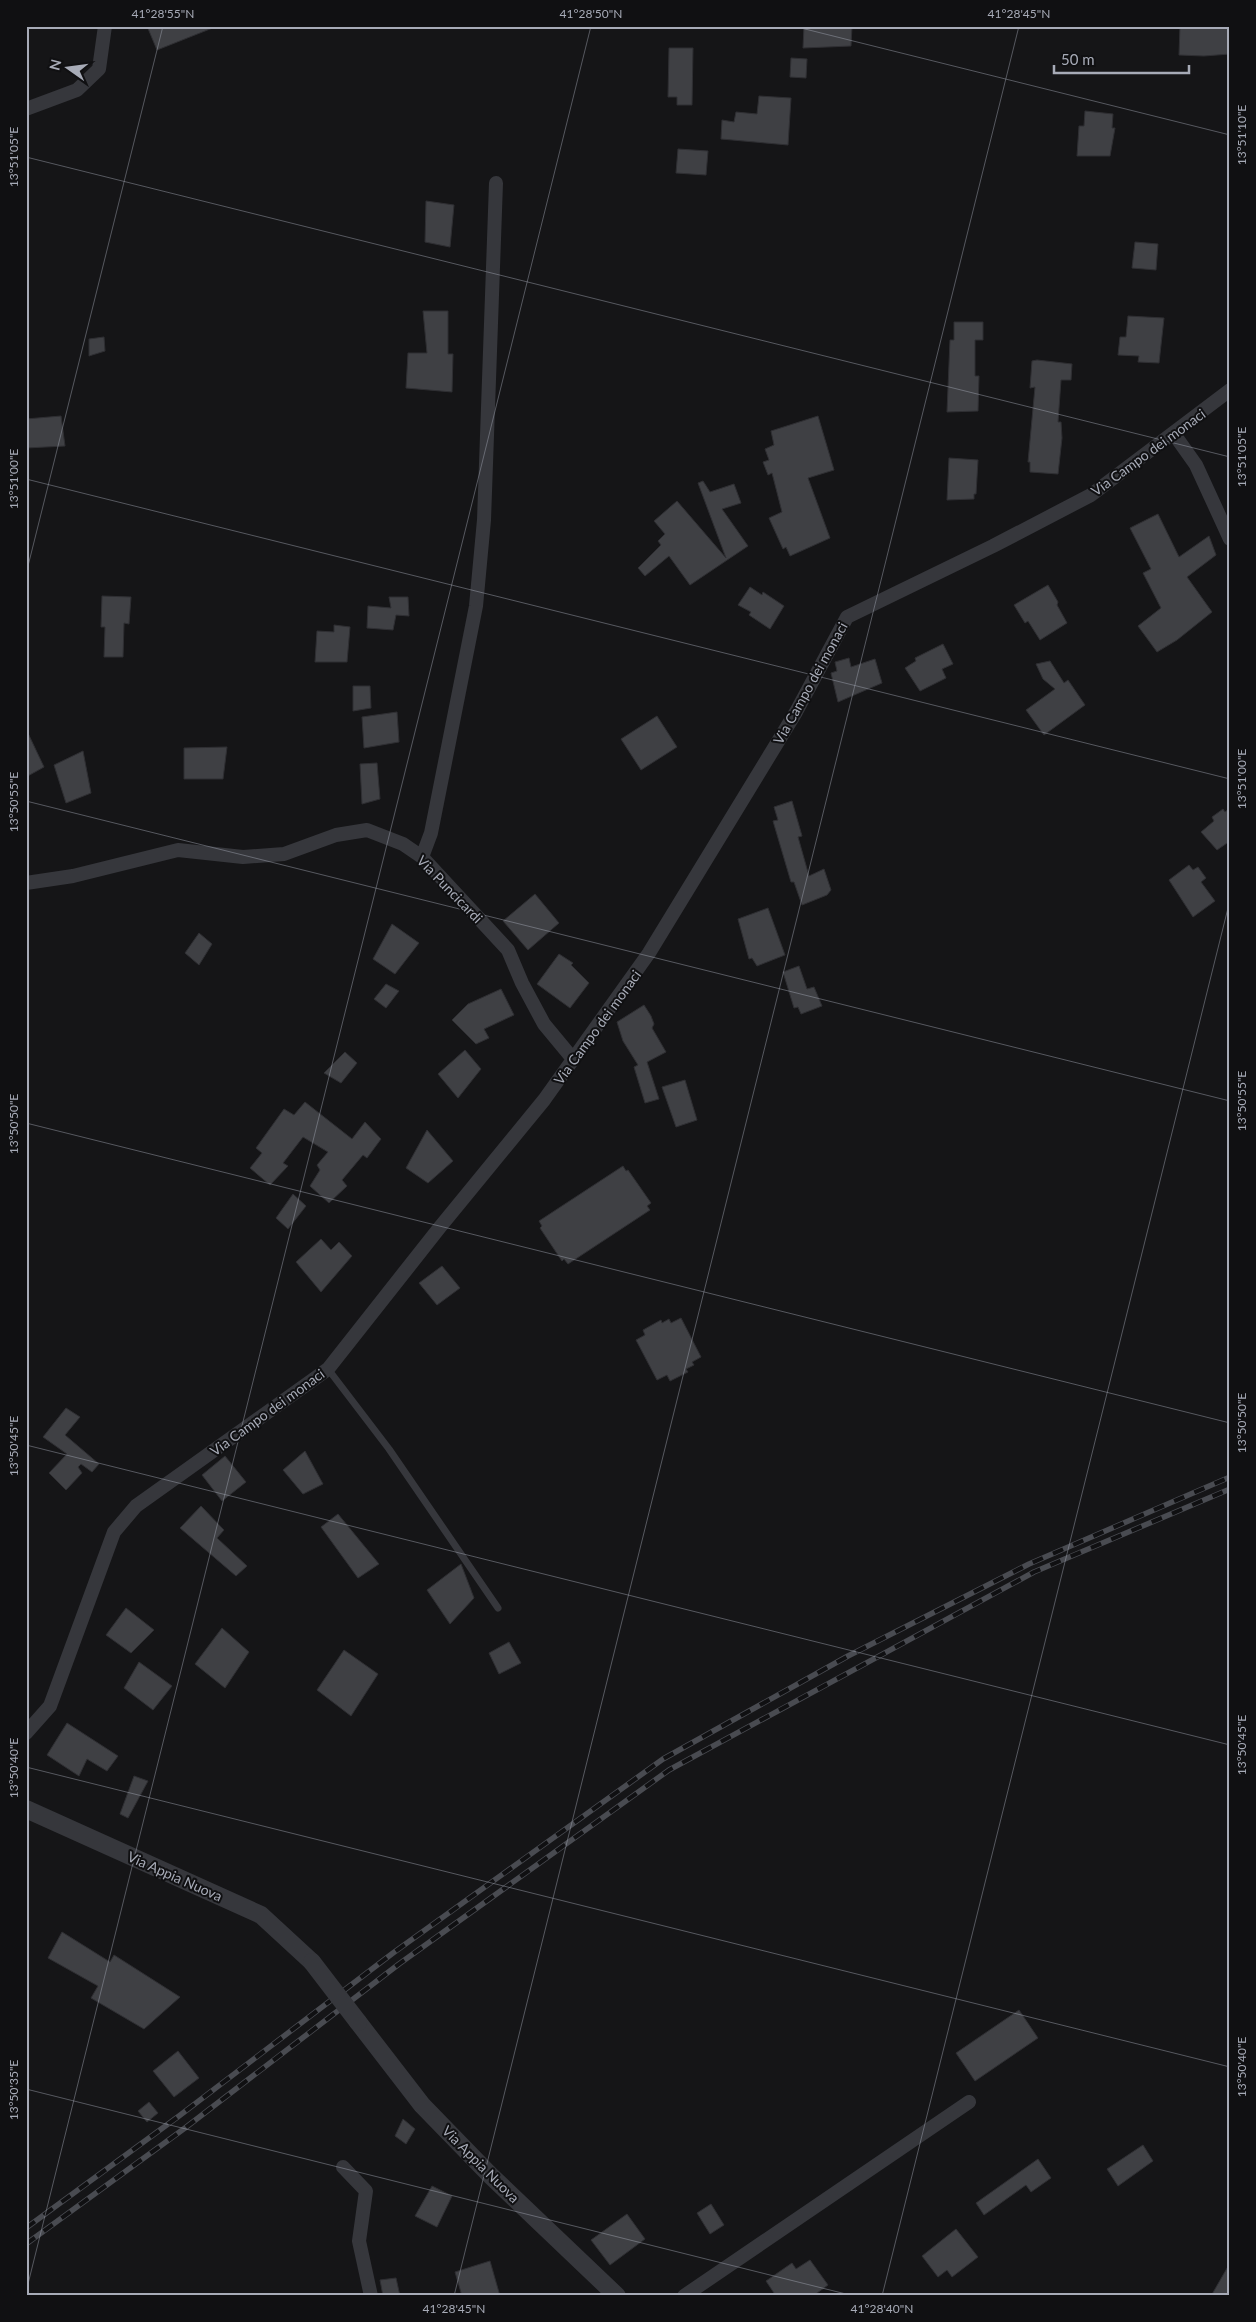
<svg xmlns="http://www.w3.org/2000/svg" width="1256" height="2322" font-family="Lato,sans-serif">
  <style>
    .building { fill: #3f4044; stroke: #2f2f33 }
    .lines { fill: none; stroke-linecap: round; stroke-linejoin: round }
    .service { stroke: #36373c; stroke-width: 7 }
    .minor { stroke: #36373c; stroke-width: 14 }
    .tertiary { stroke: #36373c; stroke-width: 18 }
    .rail-casing { stroke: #494b51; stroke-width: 5.5 }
    .rail { stroke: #101012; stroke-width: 4; stroke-dasharray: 11; stroke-linecap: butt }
    .tertiary-bridge { stroke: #36373c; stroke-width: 18 }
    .ticks { fill: none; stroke: #a7abb7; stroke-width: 1; stroke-opacity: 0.45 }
    .labels { text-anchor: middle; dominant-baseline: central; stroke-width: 4; stroke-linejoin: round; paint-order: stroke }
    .street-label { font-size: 14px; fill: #a7abb7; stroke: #101012 }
    .neatline { fill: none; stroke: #a7abb7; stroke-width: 2 }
    .ticks-label { font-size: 12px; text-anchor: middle; fill: #a7abb7 }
  </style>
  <rect width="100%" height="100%" fill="#151517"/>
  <path class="building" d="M147,26H214L215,27L157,50Z
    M804,26H852L851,46L803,48Z
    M1180,26H1230V54L1204,56L1179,55Z
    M669,48H693L692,105H677V97H668Z
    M791,58L807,59L806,78L790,77Z
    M759,96L791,98L788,145L721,139L722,120L734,122L736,112L757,114Z
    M1085,111L1113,114L1112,128H1115L1110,156H1077L1079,126H1084Z
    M678,149L708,151L706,175L676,173Z
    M426,201L454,205L450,247L425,242Z
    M1135,242L1158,244L1156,270L1132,268Z
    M423,311H448V354H453L452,392L406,388L408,353H427Z
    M1128,316L1164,318L1159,363L1138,362L1139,356L1118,355L1120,337H1126Z
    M954,322H983V340H975V376H979L978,411L947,412L950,340H954Z
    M104,337L105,351L89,356V339Z
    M1037,360L1072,364L1071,380H1061L1058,422H1061L1062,438L1058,474L1030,472V462H1028L1035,387L1030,388L1032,361Z
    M61,416L65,446L26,448V419Z
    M818,416L834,470L808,478L830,538L790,556L786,547L783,549L769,518L782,512L772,473L768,475L763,462L769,460L765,449L774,445L771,431Z
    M949,458L978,460L976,494H974V499L947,500Z
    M703,481L710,492L734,484L741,503L722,509L748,546L690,585L669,556L645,576L638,568L661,545L658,541L665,534L654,521L677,501L726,558L698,483Z
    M1158,514L1179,557L1209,536L1216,555L1187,577L1212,612L1177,640L1157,652L1138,626L1161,608L1143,573L1151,569L1130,528Z
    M1048,585L1058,602L1057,605L1067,623L1040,640L1028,621L1025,623L1014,605Z
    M750,587L762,595L763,592L784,606L770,629L749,615L751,612L738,605Z
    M102,596L131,597L129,624L124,623L123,657H104L105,627H101Z
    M389,597H408L409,616L396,615L393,630L367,628L368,606L391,608Z
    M334,625L350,627L347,662H315L317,631L334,632Z
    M943,644L953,664L942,669L946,678L920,691L905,668L916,661L915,658Z
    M849,658L851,667L875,659L882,683L838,702L831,673L837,671L835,662Z
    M1050,661L1064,683L1068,680L1085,705L1044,735L1026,710L1055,689L1043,679L1036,664Z
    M353,686H370L371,708L353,711Z
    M397,712L399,742L364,748L362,717Z
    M657,716L677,747L641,770L621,739Z
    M26,729L44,767L26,777Z
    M227,747L223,779H184V748Z
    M83,751L91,793L66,803L54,765Z
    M377,763L380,799L362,804L360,764Z
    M792,801L802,836L798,837L809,876L824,869L831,890L827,895L802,905L794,882H791L773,821L778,820L774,807Z
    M1230,808V841L1217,850L1201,832L1214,821L1212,817L1223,809L1225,812Z
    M1189,865L1193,870L1198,867L1206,878L1201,882L1215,901L1193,917L1169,880Z
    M535,894L559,923L528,950L503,921Z
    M768,908L785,955L757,966L752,958L749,959L738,919Z
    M392,924L419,943L395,974L373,959Z
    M199,933L212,944L199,965L185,953Z
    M559,954L573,963L571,965L589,983L570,1008L537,984Z
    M799,966L807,989L814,987L822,1006L801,1014L798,1007L794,1008L783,972Z
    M386,984L399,991L386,1008L374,999Z
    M501,989L514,1015L484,1029L489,1038L476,1044L452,1020L468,1004Z
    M644,1005L651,1016L654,1024L652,1028L666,1052L647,1062L659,1099L645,1103L634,1067L638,1065L623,1041L617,1022Z
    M465,1050L481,1069L458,1098L438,1074Z
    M345,1052L357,1063L341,1083L324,1073Z
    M685,1080L697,1120L676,1127L662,1087Z
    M305,1102L352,1139L365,1122L381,1139L367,1158L363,1155L342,1180L347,1186L329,1203L310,1186L320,1170L317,1165L328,1152L303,1137L283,1163L288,1166L270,1185L250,1168L262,1153L256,1148L284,1109L294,1115Z
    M427,1130L453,1161L428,1183L406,1168Z
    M623,1166L626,1171L628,1170L651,1203L647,1206L650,1210L568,1264L564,1259L562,1261L540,1228L542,1226L539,1221Z
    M293,1194L306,1206L288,1229L276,1218Z
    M321,1239L331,1250L339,1242L352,1256L321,1292L296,1262Z
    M442,1266L460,1288L437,1305L419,1283Z
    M681,1318L701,1357L692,1362L694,1365L686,1369L688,1372L670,1381L667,1375L657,1380L636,1340L645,1335L643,1330L661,1320L662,1323L669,1319L671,1323Z
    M66,1408L80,1417L65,1435L99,1464L92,1472L81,1464L78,1467L82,1473L66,1490L49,1473L67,1454L43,1437Z
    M305,1451L323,1484L303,1494L283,1470Z
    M225,1456L246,1482L222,1501L202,1475Z
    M201,1506L224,1530L217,1538L247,1566L236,1576L180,1528Z
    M338,1514L379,1564L358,1578L321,1527Z
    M461,1564L474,1598L450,1624L427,1590Z
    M126,1608L154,1630L131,1653L106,1635Z
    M222,1628L249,1652L225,1688L195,1664Z
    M509,1642L521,1663L499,1674L489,1653Z
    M344,1650L378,1674L351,1716L317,1690Z
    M139,1662L172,1686L153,1710L124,1688Z
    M67,1723L118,1756L107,1771L87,1759L79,1776L47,1755Z
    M134,1776L148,1781L128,1818L120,1814Z
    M62,1932L110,1962L114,1955L180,1997L144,2029L91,1998L98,1986L48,1958Z
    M1019,2010L1038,2038L975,2081L956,2053Z
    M178,2051L199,2078L174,2097L153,2071Z
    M149,2102L158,2113L147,2122L138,2111Z
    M403,2119L415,2129L406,2144L395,2136Z
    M1143,2145L1153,2161L1118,2186L1107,2169Z
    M1038,2159L1051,2178L1031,2192L1026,2185L984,2215L976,2203Z
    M432,2186L452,2196L437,2227L415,2216Z
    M711,2204L724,2225L710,2234L697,2213Z
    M627,2214L645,2239L610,2265L591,2240Z
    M956,2229L978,2257L952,2277L947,2270L938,2277L922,2256Z
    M810,2260L828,2285L813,2296H776L766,2281L792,2263L796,2269Z
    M490,2261L500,2296H462L455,2272Z
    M1230,2263V2296H1211Z
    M396,2278L400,2296H383L380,2280Z"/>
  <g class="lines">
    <path class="service" d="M328,1369L389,1449L498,1608"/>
    <path class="minor" d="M26,109L77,90L99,69L105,26
      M1174,434L1196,465L1230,539
      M422,857L431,833L476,606L484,520L496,183
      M26,883L73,876L178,850L243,857L284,854L336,835L367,830L403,844L422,857L508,950L522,983L544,1024L573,1059
      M26,1733L50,1706L114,1532L136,1506L328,1369L440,1227L544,1100L649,953L796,712L847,617L993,546L1091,495L1230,390
      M343,2167L366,2191L359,2241L371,2296
      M684,2296L969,2102"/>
    <path class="tertiary" d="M26,1809L261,1915L312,1962
      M358,2022L422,2105L490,2175L617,2296"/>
    <g class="rail-casing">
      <path id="rail" d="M26,2228L179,2116L393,1953L663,1759L848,1656L1029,1564L1230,1477
        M26,2244L185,2128L399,1964L669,1770L1034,1572L1230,1489"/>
    </g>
    <use href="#rail" class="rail"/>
    <path class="tertiary-bridge" d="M312,1962L358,2022"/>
  </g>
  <path class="ticks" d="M793,26L1230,135M26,157L1230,457M26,479L1230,779M26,574L163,26M26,801L1230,1101M26,1123L1230,1423M26,1445L1230,1745M26,1767L1230,2067M26,2089L854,2296M26,2292L591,26M454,2296L1019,26M882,2296L1230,900"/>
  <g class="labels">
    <g class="street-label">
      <text transform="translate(1148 452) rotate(-36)">Via Campo dei monaci</text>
      <text transform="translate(810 683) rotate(-61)">Via Campo dei monaci</text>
      <text transform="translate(450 889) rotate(46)">Via Puncicardi</text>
      <text transform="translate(597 1027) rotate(-54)">Via Campo dei monaci</text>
      <text transform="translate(267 1412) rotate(-36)">Via Campo dei monaci</text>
      <text transform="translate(175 1876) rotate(24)">Via Appia Nuova</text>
      <text transform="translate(481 2164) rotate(45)">Via Appia Nuova</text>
    </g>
  </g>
  <rect width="1256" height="2322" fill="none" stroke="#101012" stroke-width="55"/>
  <g transform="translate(68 68) rotate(284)" stroke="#101012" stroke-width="4" paint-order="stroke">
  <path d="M0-4L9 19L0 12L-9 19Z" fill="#a7abb7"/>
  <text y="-8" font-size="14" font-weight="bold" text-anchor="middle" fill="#a7abb7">N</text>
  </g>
  <path d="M1054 65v8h135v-8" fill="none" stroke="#a7abb7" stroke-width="2.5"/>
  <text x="1061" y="65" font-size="15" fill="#a7abb7" stroke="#101012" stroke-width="4" paint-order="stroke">50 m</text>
  <rect x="28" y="28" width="1200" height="2266" class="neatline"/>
  <g class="ticks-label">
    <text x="163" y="18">41°28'55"N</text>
    <text x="591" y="18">41°28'50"N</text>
    <text x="1019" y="18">41°28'45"N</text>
    <text transform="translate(1242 135) rotate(-90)" y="4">13°51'10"E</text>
    <text transform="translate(14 157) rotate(-90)" y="4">13°51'05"E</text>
    <text transform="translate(1242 457) rotate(-90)" y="4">13°51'05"E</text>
    <text transform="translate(14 479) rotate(-90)" y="4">13°51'00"E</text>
    <text transform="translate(1242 779) rotate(-90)" y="4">13°51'00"E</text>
    <text transform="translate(14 802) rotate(-90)" y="4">13°50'55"E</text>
    <text transform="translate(1242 1101) rotate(-90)" y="4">13°50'55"E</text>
    <text transform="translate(14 1124) rotate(-90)" y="4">13°50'50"E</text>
    <text transform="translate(1242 1423) rotate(-90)" y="4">13°50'50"E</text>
    <text transform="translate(14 1446) rotate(-90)" y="4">13°50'45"E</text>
    <text transform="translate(1242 1745) rotate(-90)" y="4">13°50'45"E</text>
    <text transform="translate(14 1768) rotate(-90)" y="4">13°50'40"E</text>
    <text transform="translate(1242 2067) rotate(-90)" y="4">13°50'40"E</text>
    <text transform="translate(14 2090) rotate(-90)" y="4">13°50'35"E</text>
    <text x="454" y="2313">41°28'45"N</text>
    <text x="882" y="2313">41°28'40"N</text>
  </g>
</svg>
